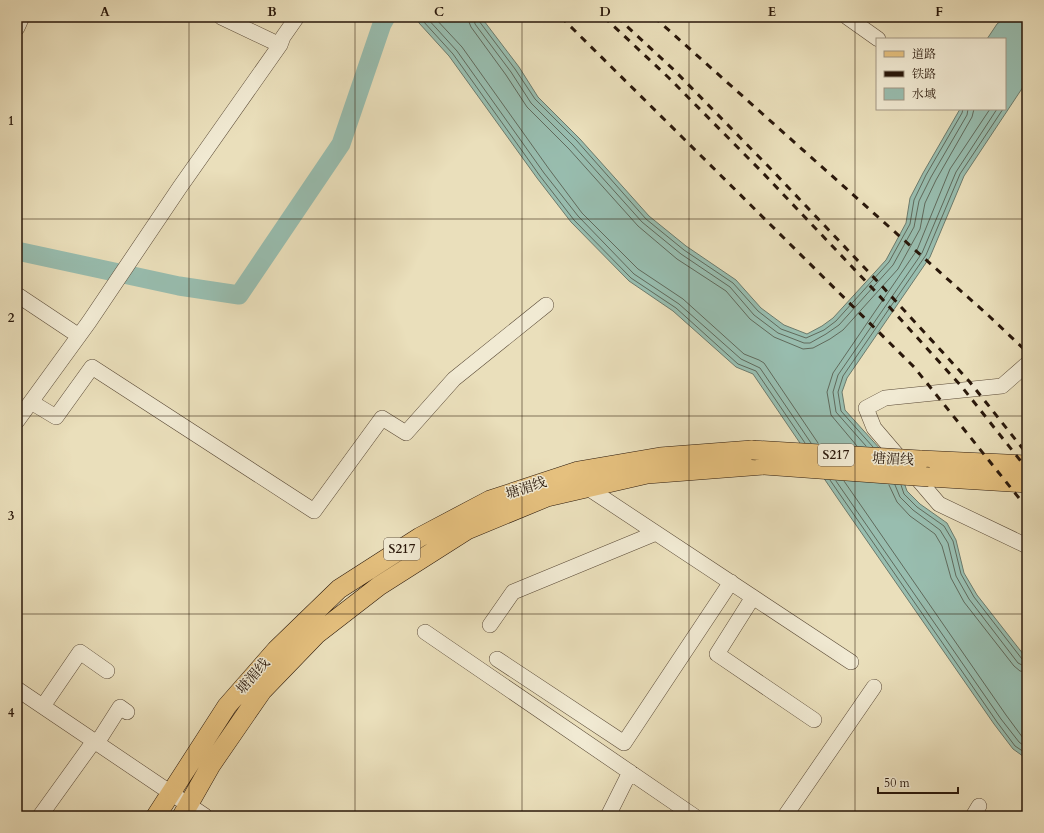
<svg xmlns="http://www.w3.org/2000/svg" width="1044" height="833" font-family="Cardo,'Noto Serif SC',serif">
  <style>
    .water { fill: #98bdaf; stroke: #6c7b6d }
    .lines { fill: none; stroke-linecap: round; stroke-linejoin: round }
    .shore { stroke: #606a5c; stroke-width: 1 }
    .river { stroke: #98bdaf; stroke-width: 19 }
    .minor-casing { stroke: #594936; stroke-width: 16 }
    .major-casing { stroke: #29170a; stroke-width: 20 }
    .minor { stroke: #f1ead3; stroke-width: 15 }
    .major { stroke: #e5c07e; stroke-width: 19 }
    .rail { stroke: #29170a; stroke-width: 3; stroke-dasharray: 7 7; stroke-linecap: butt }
    .major-bridge-casing { stroke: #29170a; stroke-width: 20; stroke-linecap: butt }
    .major-bridge { stroke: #e5c07e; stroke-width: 19 }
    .grid { fill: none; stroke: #29170a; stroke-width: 1; stroke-opacity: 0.55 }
    .labels { text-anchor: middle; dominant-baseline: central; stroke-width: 3; stroke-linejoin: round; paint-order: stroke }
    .shield { fill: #f1ead3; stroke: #655646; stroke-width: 1 }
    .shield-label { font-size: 13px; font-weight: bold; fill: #29170a }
    .street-label { font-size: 14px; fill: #29170a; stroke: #f1ead3 }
    .neatline { fill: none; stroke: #29170a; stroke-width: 1.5 }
    .grid-label { font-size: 13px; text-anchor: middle; font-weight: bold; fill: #29170a }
  </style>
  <rect width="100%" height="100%" fill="#eadfbb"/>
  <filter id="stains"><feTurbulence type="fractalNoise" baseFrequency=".005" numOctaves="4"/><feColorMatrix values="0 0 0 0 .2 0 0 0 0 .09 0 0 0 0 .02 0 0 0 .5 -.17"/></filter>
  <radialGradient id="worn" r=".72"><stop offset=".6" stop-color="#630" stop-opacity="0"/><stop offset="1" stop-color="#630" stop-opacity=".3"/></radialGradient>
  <path class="water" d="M417,17H481L519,67L538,97L580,139L649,216L686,246L736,280L761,308L784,325L807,334L822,326L833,318L886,260L906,223L910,198L923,173L960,109H1005V39H987L997,24L1006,17H1027V81L964,176L930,257L847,378L842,392L845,410L900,471L907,491L920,504L947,523L956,540L964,573L977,595L1027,659V759L1013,749L994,724L838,499L753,374L736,367L673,311L629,281L571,222L537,178L449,56L419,23Z"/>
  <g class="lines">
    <path class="shore" d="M421,17L423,21L453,54L540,176L574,220L631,278L676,308L738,364L756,371L805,443
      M426,17L457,51L544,173L578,216L634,274L679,304L741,359L760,368L811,443
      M434,17L462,47L549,169L582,213L638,269L683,299L744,354L759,360L764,363L818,443
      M467,17L471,27L506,75L527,107L569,149L638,226L677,259L726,291L750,319L774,337L803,349L813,348L830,339L843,330L898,269L920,229L925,203L936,180L972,117L974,109
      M474,17L475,24L511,72L531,103L573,145L642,222L681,254L730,287L754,315L778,333L804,343H810L826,334L839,325L893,265L914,227L919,201L931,177L967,115L968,109
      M479,17V21L515,69L535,99L577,141L646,219L684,250L733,283L758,311L781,329L806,338L824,330L836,321L889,262L910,224L914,200L926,175L962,113L963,109
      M857,446L831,415L827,392L833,373L917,250L950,169L990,109
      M866,446L836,412L833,392L838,375L922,253L956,172L997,109
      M873,447L841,411L838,392L843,376L926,255L960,174L1003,109
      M830,480L997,722L1015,746L1027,754
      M836,481L1001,719L1019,742L1027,748
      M844,481L1006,715L1023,738L1027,741
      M889,485L897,502L910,516L935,534L942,546L951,578L964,602L1014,666L1020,671L1027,672
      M895,485L900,497L913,510L940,530L948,543L956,576L969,599L1018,663L1022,665L1027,666
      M901,485L904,494L917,507L944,526L953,541L961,574L974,597L1022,659L1027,661"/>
    <path class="river" d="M17,251L179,286L239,295L341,144L382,24L386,17"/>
    <g class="minor-casing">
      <path id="minor" d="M221,17L280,45
        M847,17L878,39
        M17,28L22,17
        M19,296L79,336
        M1027,364L1002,386L885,398L866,408L874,428L939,504L1027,546
        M31,402L56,417L92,367L314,511L382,418L406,433L454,379L546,305
        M17,421L89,322L180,187L280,45L283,37L297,17
        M588,488L851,662
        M753,597L717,654L814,720
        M490,625L513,592L656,533
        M425,632L694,816
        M497,659L624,743L731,582
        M17,689L205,816
        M43,706L80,652L107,671
        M97,743L120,707L127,712
        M40,816L94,741
        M608,816L630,772
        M785,816L874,687
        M973,816L979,806"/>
    </g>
    <g class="major-casing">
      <path id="major" d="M920,460L1027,465
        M929,477L1027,483
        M156,816L227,706L276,650L339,589L420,537L490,500L578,471L660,457L752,450
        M182,816L211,765L262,691L317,634L379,586L467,530L547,497L647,474L764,465"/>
    </g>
    <use href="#minor" class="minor"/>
    <use href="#major" class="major"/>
    <path class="rail" d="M561,17L914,367L1027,508
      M604,17L669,78L762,172L874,290L962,387L1027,469
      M617,17L675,71L768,166L880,284L969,381L1027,454
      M654,17L989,316L1027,352"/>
    <g class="major-bridge-casing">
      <path id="major-bridge" d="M752,450L920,460
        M764,465L929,477"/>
    </g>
    <use href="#major-bridge" class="major-bridge"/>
  </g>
  <path class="grid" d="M189,17V816M355,17V816M522,17V816M689,17V816M855,17V816M17,219H1027M17,416H1027M17,614H1027"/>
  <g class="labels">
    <g class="shield">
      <rect x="818" y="444" width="36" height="22" rx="3"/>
      <rect x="384" y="538" width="36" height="22" rx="3"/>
    </g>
    <g class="shield-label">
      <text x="836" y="455">S217</text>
      <text x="402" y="549">S217</text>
    </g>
    <g class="street-label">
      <text transform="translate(893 459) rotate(3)">塘湄线</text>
      <text transform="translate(526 488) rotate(-18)">塘湄线</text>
      <text transform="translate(253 676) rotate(-49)">塘湄线</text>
    </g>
  </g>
  <rect width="1044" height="833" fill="none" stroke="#eadfbb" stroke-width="44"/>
  <rect x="876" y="38" width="130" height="72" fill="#f1ead3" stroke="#a19683"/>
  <rect x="884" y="51" width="20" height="6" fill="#e5c07e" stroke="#a19683"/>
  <text x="912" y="58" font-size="12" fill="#29170a">道路</text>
  <rect x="884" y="71" width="20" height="6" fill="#29170a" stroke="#a19683"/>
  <text x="912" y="78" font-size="12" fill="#29170a">铁路</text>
  <rect x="884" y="88" width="20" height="12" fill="#98bdaf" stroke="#a19683"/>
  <text x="912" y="98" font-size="12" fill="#29170a">水域</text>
  <path d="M878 787v6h80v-6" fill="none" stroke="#29170a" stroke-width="2"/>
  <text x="884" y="787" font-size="12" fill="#29170a" stroke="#f1ead3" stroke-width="3" paint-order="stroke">50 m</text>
  <rect x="22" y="22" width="1000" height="789" class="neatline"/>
  <g class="grid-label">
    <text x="105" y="16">A</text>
    <text x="272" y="16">B</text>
    <text x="439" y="16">C</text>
    <text x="605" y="16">D</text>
    <text x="772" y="16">E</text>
    <text x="939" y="16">F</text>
    <text x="11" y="125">1</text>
    <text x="11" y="322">2</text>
    <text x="11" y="520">3</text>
    <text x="11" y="717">4</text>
  </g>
  <rect width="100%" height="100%" filter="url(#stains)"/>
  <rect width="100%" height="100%" fill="url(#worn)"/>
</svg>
